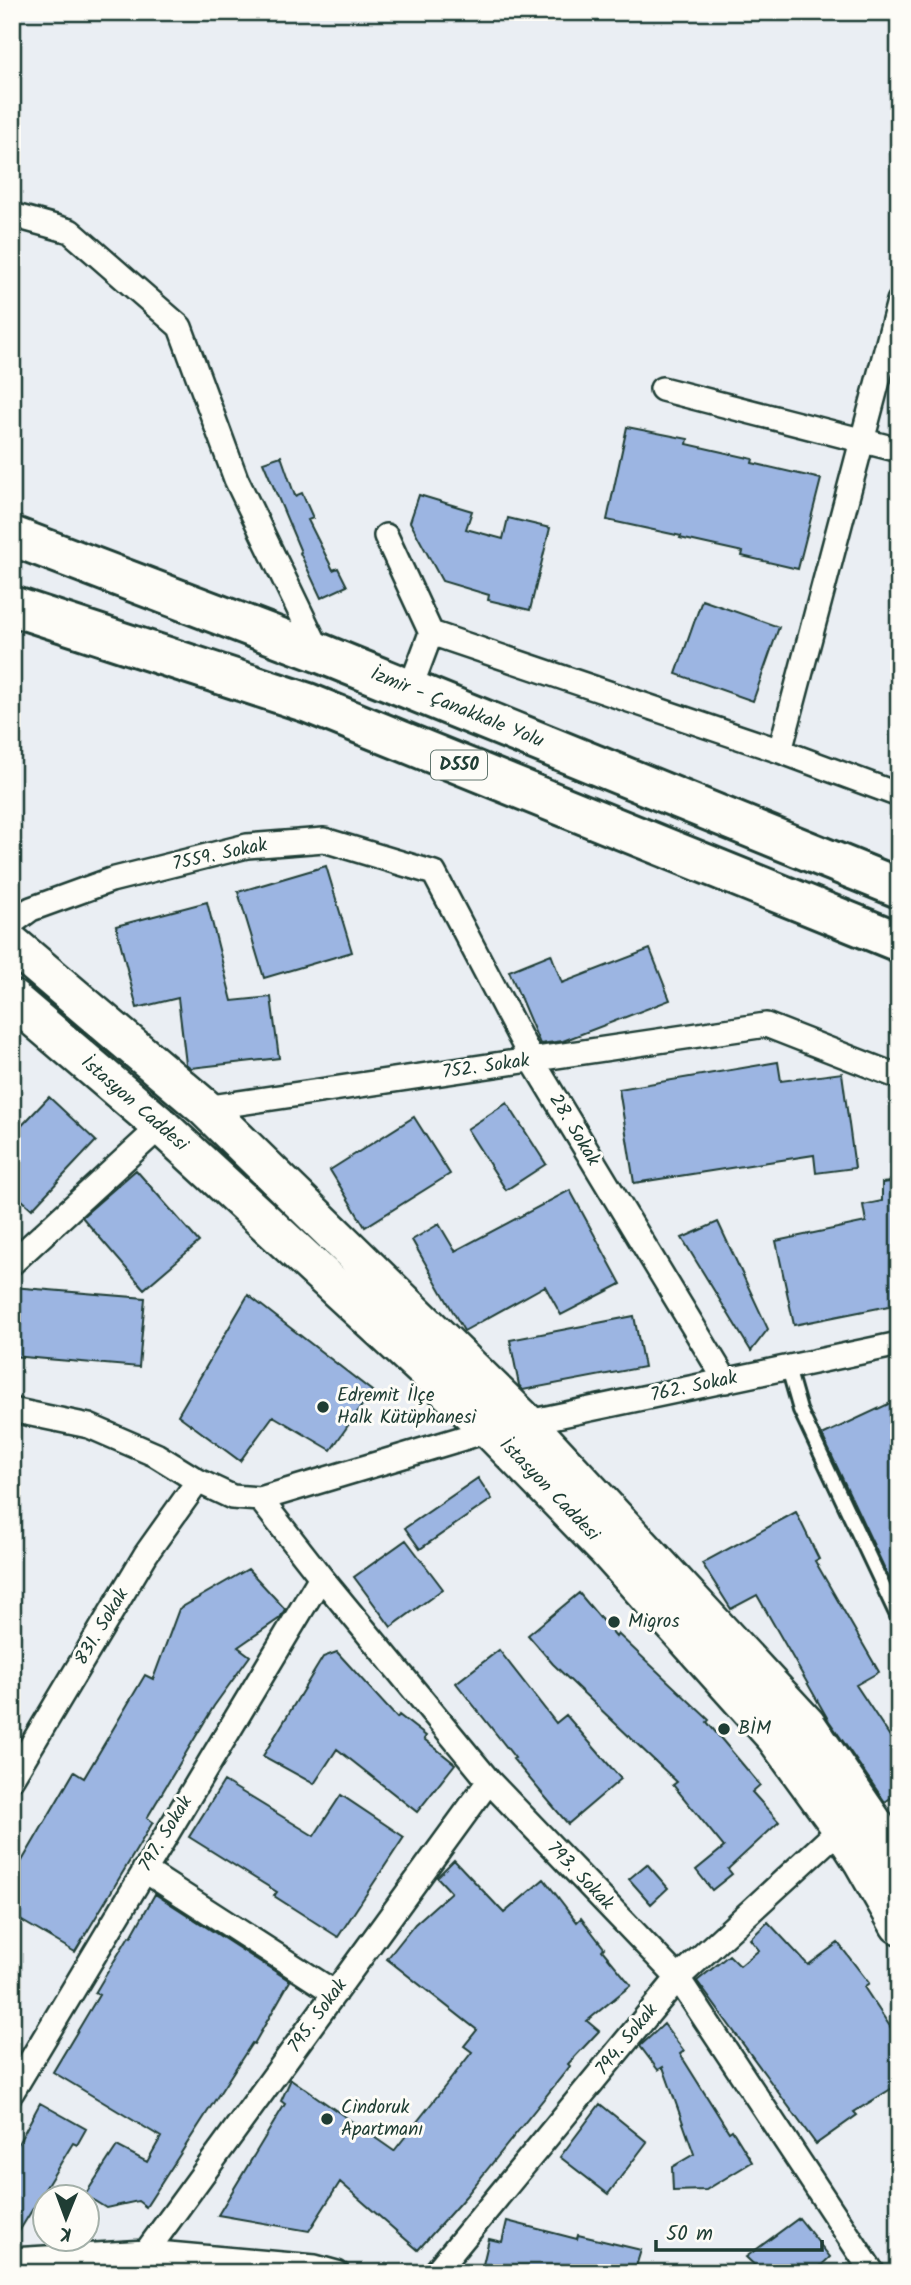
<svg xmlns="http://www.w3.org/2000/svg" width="911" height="2285" font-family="Kalam,sans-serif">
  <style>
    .building { fill: #9cb5e2; stroke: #1f3d34; stroke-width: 2 }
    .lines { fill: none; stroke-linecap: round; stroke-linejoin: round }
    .lane-casing { stroke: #1f3d34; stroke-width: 18 }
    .street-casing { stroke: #1f3d34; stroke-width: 28 }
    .primary-casing { stroke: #1f3d34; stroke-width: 42 }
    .highway-casing { stroke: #1f3d34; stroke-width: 44 }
    .lane { stroke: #fdfcf7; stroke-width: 12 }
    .street { stroke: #fdfcf7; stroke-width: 23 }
    .primary { stroke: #fdfcf7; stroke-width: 37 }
    .highway { stroke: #fdfcf7; stroke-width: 38 }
    .poi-dot { fill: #1f3d34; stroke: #fdfcf7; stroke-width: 2.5 }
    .labels { text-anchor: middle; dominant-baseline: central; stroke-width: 6; stroke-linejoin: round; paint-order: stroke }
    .shield { fill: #fdfcf7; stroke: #62766e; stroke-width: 2 }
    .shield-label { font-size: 18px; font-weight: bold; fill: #1f3d34 }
    .street-label { font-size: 19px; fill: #1f3d34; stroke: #fdfcf7 }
    .poi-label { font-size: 19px; fill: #1f3d34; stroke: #fdfcf7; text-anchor: start }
  </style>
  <rect width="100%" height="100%" fill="#eaeef3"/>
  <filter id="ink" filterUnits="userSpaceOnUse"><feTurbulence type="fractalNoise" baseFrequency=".0143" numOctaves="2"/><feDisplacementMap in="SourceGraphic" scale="14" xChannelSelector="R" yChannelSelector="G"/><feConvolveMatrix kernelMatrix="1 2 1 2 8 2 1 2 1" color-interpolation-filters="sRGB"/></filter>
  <g filter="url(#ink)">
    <path class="building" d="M627,427L688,439L687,444L753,459L752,463L821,479L798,569L742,556L743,552L680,538L681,536L607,520Z
      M281,456L295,496L302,493L313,518L308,520L333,570L338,568L347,586L321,598L300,553L301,552L263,462Z
      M419,495L472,511L466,529L503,539L508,518L550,528L530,610L488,600L489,595L442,581L410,522Z
      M702,600L779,627L753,701L676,674Z
      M326,866L352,952L264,978L238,892Z
      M207,902L232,1001L271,997L279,1058L191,1068L186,1064L178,998L137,1008L116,926Z
      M650,949L670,1000L563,1041L540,1044L509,971L551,954L562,983Z
      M778,1062L781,1081L842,1073L855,1168L816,1173L814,1155L634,1183L619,1089Z
      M49,1097L96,1141L32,1209L12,1191V1136Z
      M507,1103L546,1164L506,1190L467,1129Z
      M414,1117L450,1174L365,1227L330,1170Z
      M136,1170L199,1242L144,1289L82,1217Z
      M899,1181V1304L794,1325L776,1241L866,1222L863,1205L882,1201V1183Z
      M570,1190L621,1284L561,1315L545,1286L464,1331L412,1240L439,1224L455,1251Z
      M718,1222L768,1329L751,1351L682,1238Z
      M12,1287L145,1298L139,1367L12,1356Z
      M248,1295L372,1391L331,1450L273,1416L240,1461L178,1415Z
      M634,1316L644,1367L523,1390L519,1385L510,1340Z
      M899,1399V1599L822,1435Z
      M478,1478L492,1499L420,1549L405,1528Z
      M796,1512L819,1559L815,1561L879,1672L856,1685L899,1750V1792L885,1802L829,1721L757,1595L731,1609L702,1563Z
      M406,1540L443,1589L391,1627L354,1577Z
      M248,1569L285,1609L280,1618L238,1647L250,1656L214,1706L147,1818L153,1822L75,1952L12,1915V1878L74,1772L84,1778L145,1675L153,1679L179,1609Z
      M579,1593L616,1637L618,1634L709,1720L707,1722L760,1785L752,1792L779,1822L728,1869L732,1874L712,1890L696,1870L724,1847L673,1785L677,1782L553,1664L528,1635Z
      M499,1650L556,1723L566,1715L621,1779L568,1824L513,1759L515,1758L456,1683Z
      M337,1652L397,1718L399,1715L426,1736L424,1739L455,1764L417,1812L337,1749L314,1784L263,1756L323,1657Z
      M224,1781L314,1836L341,1795L404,1837L338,1937L274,1896L277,1892L189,1837Z
      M454,1860L504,1913L544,1879L577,1922L581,1918L604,1948L602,1950L631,1985L587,2021L599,2031L568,2064L570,2066L466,2196L418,2250L340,2182L309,2231L218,2215L285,2104L281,2101L291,2079L394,2151L472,2052L464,2046L477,2030L387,1959L415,1924L451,1892L437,1877Z
      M647,1864L668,1888L651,1904L629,1879Z
      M155,1894L290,1981L254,2044L252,2043L146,2207L138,2201L106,2208L85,2195L117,2146L147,2162L161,2137L53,2072L99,1995L95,1993L129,1936L131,1937Z
      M768,1922L808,1965L838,1943L869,1983L864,1987L899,2040V2084L854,2112L857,2115L816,2144L697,1981L729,1955L740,1966L759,1950L750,1939Z
      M664,2024L684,2051L680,2054L729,2132L732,2130L752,2162L706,2190L673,2191L672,2167L694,2154L663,2067L658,2070L640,2046Z
      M40,2103L86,2129L77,2145L73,2143L12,2243V2140L18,2144Z
      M600,2104L647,2142L608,2194L560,2157Z
      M799,2218L830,2257L813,2273H763L746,2257Z
      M507,2221L577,2239L578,2235L641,2250L634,2273H481L489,2239L502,2242Z"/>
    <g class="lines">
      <g class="lane-casing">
        <path id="lane" d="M788,1368L800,1410L899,1620"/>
      </g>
      <g class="street-casing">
        <path id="street" d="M12,215L70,231L180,327L236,479L320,653
          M662,389L899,450
          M386,536L431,633
          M410,689L431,633L780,751L899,795
          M780,751L899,301
          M12,923L31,909L111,880L247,846L324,840L434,873L532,1060L726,1381
          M205,1108L766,1025L899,1077
          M12,1263L161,1126
          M12,1410L89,1426L156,1455L198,1481L232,1497L260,1499L490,1430L899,1344
          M260,1499L321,1577L489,1781L678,1978L873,2273
          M12,1778L146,1554L198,1481
          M144,1870L335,1993
          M12,2092L321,1577
          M146,2252L489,1781
          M12,2260L146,2252L315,2267L337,2273
          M435,2273L678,1978L841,1828"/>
      </g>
      <g class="primary-casing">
        <path id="primary" d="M12,944L205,1108L527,1423L806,1724L888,1844L899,1863
          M12,999L161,1126L490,1430L605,1548L775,1737L841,1828L863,1862L899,1925"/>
      </g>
      <g class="highway-casing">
        <path id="highway" d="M12,536L320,653L899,888
          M12,606L308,703L899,942"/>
      </g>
      <use href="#lane" class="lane"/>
      <use href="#street" class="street"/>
      <use href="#primary" class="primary"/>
      <use href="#highway" class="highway"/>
    </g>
  </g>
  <g class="poi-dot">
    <circle cx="323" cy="1407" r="7"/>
    <circle cx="614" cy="1622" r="7"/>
    <circle cx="724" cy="1729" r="7"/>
    <circle cx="327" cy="2119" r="7"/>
  </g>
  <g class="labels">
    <rect class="shield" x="431" y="750.5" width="56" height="29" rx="5"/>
    <g class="shield-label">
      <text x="459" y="765">D550</text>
    </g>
    <g class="street-label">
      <text transform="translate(457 708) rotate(22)">İzmir - Çanakkale Yolu</text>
      <text transform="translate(220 855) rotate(-12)">7559. Sokak</text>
      <text transform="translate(486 1067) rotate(-8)">752. Sokak</text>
      <text transform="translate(134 1104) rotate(41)">İstasyon Caddesi</text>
      <text transform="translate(574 1130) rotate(59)">28. Sokak</text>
      <text transform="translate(694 1387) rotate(-12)">762. Sokak</text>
      <text transform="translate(549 1490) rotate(46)">İstasyon Caddesi</text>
      <text transform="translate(102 1627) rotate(-59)">831. Sokak</text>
      <text transform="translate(166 1834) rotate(-59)">797. Sokak</text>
      <text transform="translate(580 1876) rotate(46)">793. Sokak</text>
      <text transform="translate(318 2016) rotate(-54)">795. Sokak</text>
      <text transform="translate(627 2040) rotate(-51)">794. Sokak</text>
    </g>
    <g class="poi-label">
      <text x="337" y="1396">Edremit İlçe<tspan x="337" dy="22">Halk Kütüphanesi</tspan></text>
      <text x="628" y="1622">Migros</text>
      <text x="738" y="1729">BİM</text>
      <text x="341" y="2108">Cindoruk<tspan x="341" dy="22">Apartmanı</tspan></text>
    </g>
  </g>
  <rect width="911" height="2285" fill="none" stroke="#fdfcf7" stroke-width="42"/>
  <rect x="21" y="21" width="869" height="2243" fill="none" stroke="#1f3d34" stroke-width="2.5" filter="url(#ink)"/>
  <g transform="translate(66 2218) rotate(181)"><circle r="33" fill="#fdfcf7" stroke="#a4b0a9" stroke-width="2"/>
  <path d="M0-5L12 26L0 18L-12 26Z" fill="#1f3d34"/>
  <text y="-10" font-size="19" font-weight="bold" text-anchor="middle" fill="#1f3d34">K</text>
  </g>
  <path d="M656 2240v10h166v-10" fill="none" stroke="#1f3d34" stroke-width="3.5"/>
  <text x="666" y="2240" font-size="21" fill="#1f3d34" stroke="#fdfcf7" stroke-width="5" paint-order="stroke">50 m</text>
</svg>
